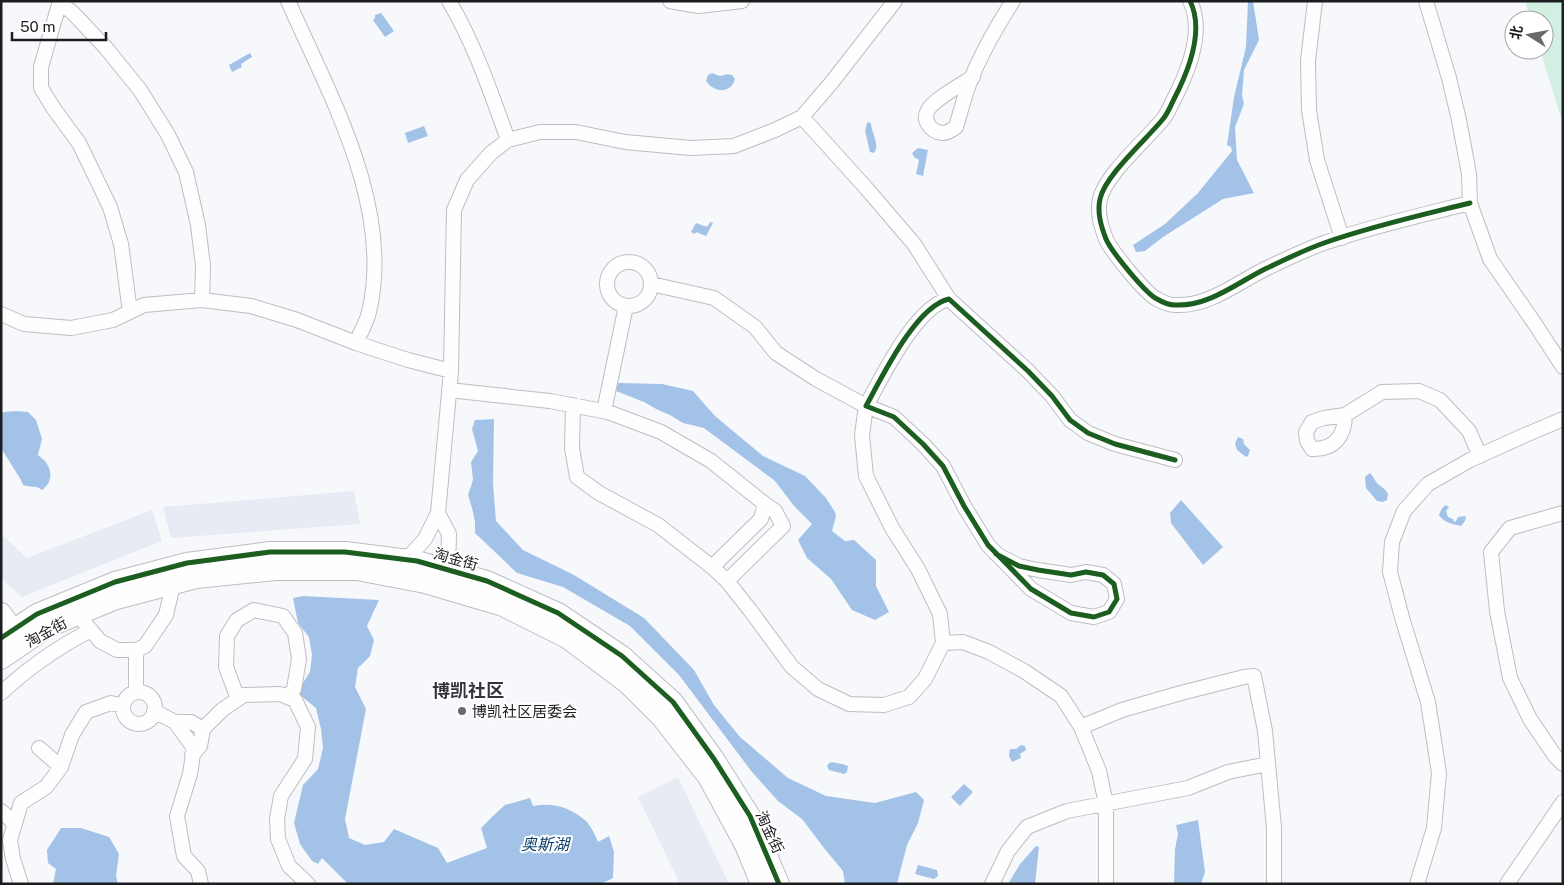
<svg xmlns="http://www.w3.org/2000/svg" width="1564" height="885" font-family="'Public Sans','Noto Sans SC',sans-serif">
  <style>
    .built { fill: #e8eaf4 }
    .green { fill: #d2f0e1 }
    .water { fill: #a2c3e7 }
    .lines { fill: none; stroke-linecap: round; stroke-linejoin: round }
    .street-casing { stroke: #bdbec2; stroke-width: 16 }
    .secondary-casing { stroke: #bdbec2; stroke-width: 22 }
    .street { stroke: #fefeff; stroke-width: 14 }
    .secondary { stroke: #fefeff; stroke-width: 20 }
    .cycleway-casing { stroke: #fff; stroke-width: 8 }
    .cycleway { stroke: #1b5e20; stroke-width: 5 }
    .poi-dot { fill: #696a6e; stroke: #fff; stroke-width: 2 }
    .labels { text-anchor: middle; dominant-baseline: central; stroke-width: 4; stroke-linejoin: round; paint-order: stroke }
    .street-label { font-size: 15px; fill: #1c1d21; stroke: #fff }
    .poi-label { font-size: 15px; fill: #1c1d21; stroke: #fff; text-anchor: start }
    .water-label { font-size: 16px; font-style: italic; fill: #0b3f6d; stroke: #fff }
    .quarter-label { font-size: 18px; font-weight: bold; fill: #33353e; stroke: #fff }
  </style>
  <rect width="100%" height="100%" fill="#f7f8fc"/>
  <path class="built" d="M354,491L360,524L171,538L163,507Z
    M152,510L162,541L22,597L1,578V534L27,558Z
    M678,777L729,884H680L638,797Z"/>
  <path class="green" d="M1525,1H1563V124L1540,50H1544V20H1531Z"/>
  <path class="water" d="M1248,1H1253L1259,40L1244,70L1242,95L1244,104L1235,127L1237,160L1254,193L1223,199L1163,237L1145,251L1136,252L1133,245L1165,224L1198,193L1232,151L1231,147L1227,145L1234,97L1246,47Z
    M381,13L394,31L385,37L373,20L375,18V15Z
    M250,53L252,57L241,64L242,67L232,72L229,65Z
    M712,73L720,76L728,74L732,75L735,79C731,94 714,93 706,81L708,75Z
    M869,122L871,124C872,134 880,145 874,153L870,152L865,131L867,123Z
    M424,126L428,136L408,143L405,133Z
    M918,148L928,150L923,176L916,174L919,160L914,157L912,153Z
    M710,222L713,223L706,236L696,232L695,234L691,232L696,223L707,227Z
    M618,383L662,384L693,391L715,416L763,456L805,476L826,498L835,512L836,516L832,531L845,541L854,540L876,560V586L889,612L875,620L852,610L831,579L807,558L798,540L812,524L794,506L775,481L704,428L683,423L670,415L658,410L644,402L616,391Z
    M16,411L28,412L36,420L42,439L38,455C41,458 45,460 47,464C53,473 51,484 42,490C37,485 29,488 23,485L21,480L1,448V414L4,412Z
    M494,419L493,483L496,521L523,550L574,575L644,618L694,670L714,705L740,737L788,778L826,796L875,803L916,792L924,800L918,823L907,845L897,884H845L843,871L824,848L802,819L778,801L752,772L679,675L630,626L563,587L517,573L475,533V522L472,508L468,495L473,480L471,462L478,451L472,429L475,420Z
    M1238,437L1243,439L1244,444L1250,450L1248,456L1246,457L1237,450L1235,443Z
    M1370,473C1373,476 1374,479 1377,483C1381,487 1385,488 1388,494L1387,500L1383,502L1377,501L1366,488L1365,477Z
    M1181,500L1223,547L1203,565L1171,523L1170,513Z
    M1446,505L1449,507L1446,511L1448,517L1453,519L1454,522L1456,521L1458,517L1466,516L1465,521L1461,526C1453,524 1444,523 1439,515L1442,508Z
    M303,596L379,600L367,626L374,640L370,656L358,668L355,687L366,709L345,819L349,838L365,845L384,842L394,829L438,848L447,863L487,848L481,828L494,815L505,805L530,798L533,806C553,802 570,807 586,821C591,826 595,835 598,842L609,836L614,852L613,878L601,884H348L322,858L318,864L312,861L300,844L294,823L303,785L318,769L323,748L321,729L316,708L300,695L299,689L310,672L312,655L309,637L298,623L293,598Z
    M1021,745L1025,746L1026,750L1020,754L1021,758L1012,762L1009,756L1010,749H1016Z
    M832,762C836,763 844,764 848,766L847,772L844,774L829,770L827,766L829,763Z
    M964,784L973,792L960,806L951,797Z
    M1198,820L1205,872L1201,884H1174L1175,849L1178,834L1176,825Z
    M61,828H81L109,837L119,854L116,876L118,884H53L56,869L48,863L47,850Z
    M1036,846L1039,847L1035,884H1008L1020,864Z
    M918,865L937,870L938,876L934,879L915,874Z"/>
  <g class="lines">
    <g class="street-casing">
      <path id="street" d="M60,1L41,67V88L54,109L79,143L110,207L121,244L130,312
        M288,1C329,94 394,207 369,312C367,322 360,333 356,343
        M449,1C475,45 491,93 508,140L491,153L467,180L454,210L451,371
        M670,1L699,6L742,1
        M1190,1C1205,31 1188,72 1174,99C1171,105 1168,113 1163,119C1147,139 1105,175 1100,199C1097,213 1101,226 1106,239C1111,251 1146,294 1157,299C1162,302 1170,305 1175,305C1208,307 1237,283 1265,269C1284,260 1304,250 1324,243C1372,226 1422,215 1470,203
        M1315,1L1308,61L1309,110L1317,160L1342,238
        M1426,1L1449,78L1459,120L1469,174L1470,203L1490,259L1535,324L1563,367
        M60,3L73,13L106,48L140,90L167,133L186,172L198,225L203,266L202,300
        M973,77C962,84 933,100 928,110C922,120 931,132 942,133C947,133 952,130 956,127C959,117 962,106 965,96C975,64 995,29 1013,1
        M802,117L832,82L895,1
        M508,140L540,132H576L625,142L691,148L734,146L775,130L802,117L867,189L914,244L949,299
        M607 284a22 22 0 1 1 44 0a22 22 0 1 1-44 0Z
        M651,284L714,298L755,327L776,353L816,379L866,406L862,435L866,476L892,528L918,569L940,614L943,643L925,679L909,697L884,705L849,704L818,689L792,667L750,610L727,581
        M1,314L24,324L71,328L113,320L144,305L202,300L251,306L297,320L356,343L408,360L451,371L438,513L425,539L406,560
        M449,390L550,401L608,412L661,432L711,461L765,504L761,519L712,567L658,525L599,493L577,477L572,448L573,405
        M604,411L626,306
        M1345,415C1345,436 1334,450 1312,449L1307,441L1306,432L1312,422L1324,418L1345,415L1382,392L1419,391L1440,400L1469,431L1480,456
        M438,513L449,534L448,570
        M1563,513L1510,528L1491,552L1497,611L1510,678L1530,719L1555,756L1563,764
        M996,554L1019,566L1038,570L1071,575L1086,572L1103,575L1114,584L1117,599L1109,612L1094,617L1071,613L1031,589L988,545L964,506L943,466L923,444L894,417L866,406C882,377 916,306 949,299L1028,371L1052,396L1070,420L1088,433L1115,444L1175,460
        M712,567L727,581L783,526L775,511L765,504
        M78,615L100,641L117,650H136L145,646L166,615L173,585
        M943,643L963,642L989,652L1024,671L1061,696L1081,727L1099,771L1106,804V884
        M136,650V692
        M123 708a16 16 0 1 1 32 0a16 16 0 1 1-32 0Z
        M1,693C28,668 58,647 91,630
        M238,699L226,667L227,636L237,620L254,610L283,616L295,633L299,659L294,689L287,697
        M154,711L175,722L194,748L190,774L177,816L184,856L198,871L201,884
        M175,722H191L203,729
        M1081,727L1122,710L1181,693L1244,677L1254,676L1265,731L1274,828V884
        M39,748L61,767
        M192,755L200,746L203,729L222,710L244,695L280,694L295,700L308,727L305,759L281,796L277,819L278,839L289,866L308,884
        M1,811L14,823
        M21,884L13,859L10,840L21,803L46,787L61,767L72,735L86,712L111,703L123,706
        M992,884L1008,851L1027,827L1067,811L1188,788L1228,772L1268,764
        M1417,884L1434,828L1439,773L1428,702L1403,621L1390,572L1392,542L1404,511L1428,484L1470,460L1523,436L1563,419
        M1507,884L1563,802"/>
    </g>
    <g class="secondary-casing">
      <path id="secondary" d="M1,613L21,640
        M1,638L37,614L115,582L187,563L270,552H345L417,561L487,581L558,613L622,656L673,702L714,759L750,816L779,884
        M1,659L48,627L116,599L196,578L276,570H357L425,583L503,606L567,638L627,683L662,718L708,777L745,845L761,884"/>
    </g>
    <use href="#street" class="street"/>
    <use href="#secondary" class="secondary"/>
    <g class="cycleway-casing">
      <path id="cycleway" d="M1190,1C1205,31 1188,72 1174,99C1171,105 1168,113 1163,119C1147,139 1105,175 1100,199C1097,213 1101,226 1106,239C1111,251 1146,294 1157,299C1162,302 1170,305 1175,305C1208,307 1237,283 1265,269C1284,260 1304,250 1324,243C1372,226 1422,215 1470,203
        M996,554L1019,566L1038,570L1071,575L1086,572L1103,575L1114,584L1117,599L1109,612L1094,617L1071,613L1031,589L988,545L964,506L943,466L923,444L894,417L866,406C882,377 916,306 949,299L1028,371L1052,396L1070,420L1088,433L1115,444L1175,460
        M1,638L37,614L115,582L187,563L270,552H345L417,561L487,581L558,613L622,656L673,702L714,759L750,816L779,884"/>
    </g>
    <use href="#cycleway" class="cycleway"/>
  </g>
  <circle class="poi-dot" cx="462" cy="711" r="5"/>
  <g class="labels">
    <g class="street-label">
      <text transform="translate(456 559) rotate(16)">淘金街</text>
      <text transform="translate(46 632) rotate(-29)">淘金街</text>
      <text transform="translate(770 832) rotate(65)">淘金街</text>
    </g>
    <g class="poi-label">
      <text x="472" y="711">博凯社区居委会</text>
    </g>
    <g class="water-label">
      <text x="545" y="844">奥斯湖</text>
    </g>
    <g class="quarter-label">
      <text x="468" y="690">博凯社区</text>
    </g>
  </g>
  <rect width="1564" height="885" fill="none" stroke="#1c1d21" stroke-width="5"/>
  <g transform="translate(1529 35) rotate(281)"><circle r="24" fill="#ffffff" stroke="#a4a5a6"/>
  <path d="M0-4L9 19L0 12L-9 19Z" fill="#696a6e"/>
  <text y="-8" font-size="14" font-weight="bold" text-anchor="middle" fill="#1c1d21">北</text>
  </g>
  <path d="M12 32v8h94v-8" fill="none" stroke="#1c1d21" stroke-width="2.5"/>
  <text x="20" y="32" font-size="15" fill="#1c1d21" stroke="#ffffff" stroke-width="4" paint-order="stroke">50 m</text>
</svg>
